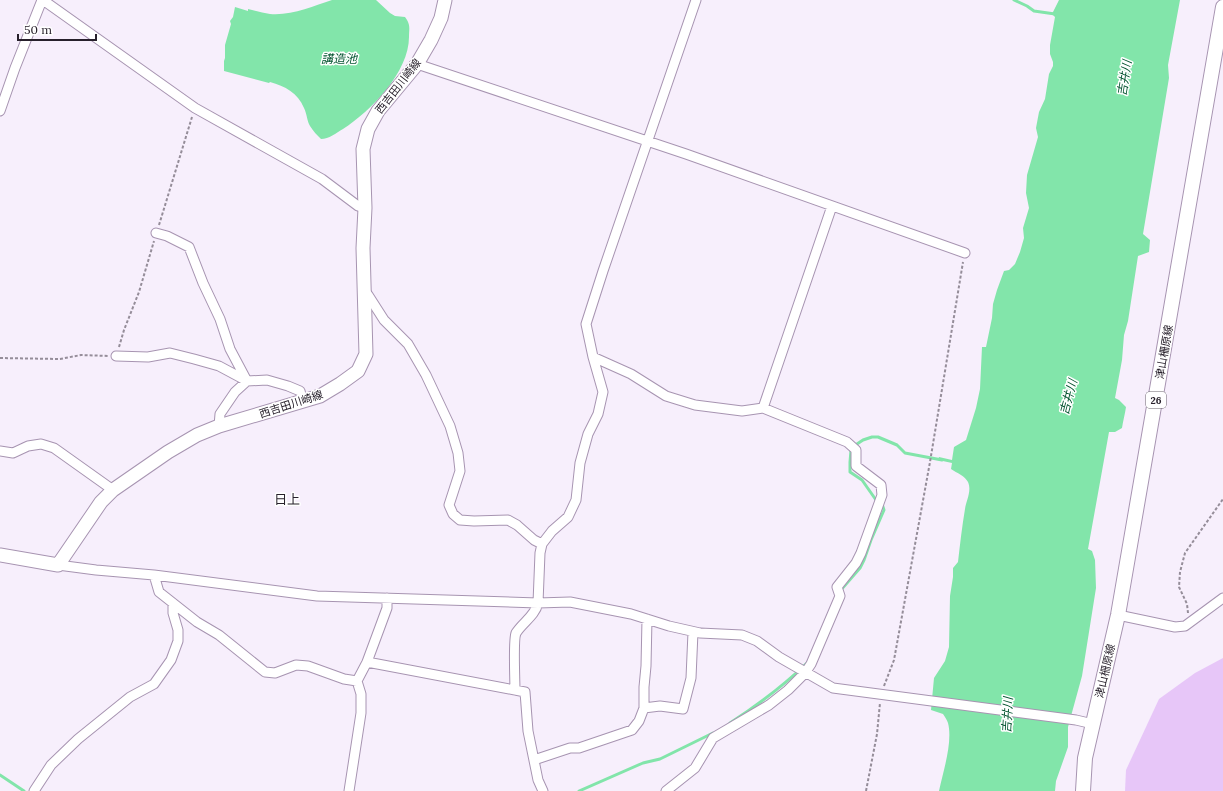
<svg xmlns="http://www.w3.org/2000/svg" width="1223" height="791" font-family="Lora,'Noto Sans JP',serif">
  <style>
    .green { fill: #e7c6f8 }
    .water { fill: #82e5aa }
    .lines { fill: none; stroke-linecap: round; stroke-linejoin: round }
    .stream { stroke: #82e5aa; stroke-width: 3 }
    .street-casing { stroke: #a794b1; stroke-width: 11 }
    .secondary-casing { stroke: #a794b1; stroke-width: 15 }
    .primary-casing { stroke: #a794b1; stroke-width: 16 }
    .path { stroke: #958d99; stroke-width: 2; stroke-dasharray: 3 2; stroke-linecap: butt }
    .street { stroke: #fff; stroke-width: 9 }
    .secondary { stroke: #fff; stroke-width: 13 }
    .primary { stroke: #fff; stroke-width: 14 }
    .labels { text-anchor: middle; dominant-baseline: central; stroke-width: 3; stroke-linejoin: round; paint-order: stroke }
    .shield { fill: #fff; stroke: #68636b; stroke-width: 1 }
    .shield-label { font-size: 10px; font-weight: bold; fill: #27202b }
    .street-label { font-size: 11px; fill: #27202b; stroke: #fff }
    .water-label { font-size: 12px; font-style: italic; fill: #065632; stroke: #fff }
    .quarter-label { font-size: 13px; fill: #27202b; stroke: #fff }
  </style>
  <rect width="100%" height="100%" fill="#f7effc"/>
  <path class="green" d="M1223,658V791H1125L1126,770L1159,699L1195,673Z"/>
  <path class="water" d="M332,0H376L390,13L395,16L405,17C411,25 409,28 409,37C409,72 371,111 343,129C336,133 329,139 321,139C317,135 313,131 310,126C307,121 307,114 304,108C298,93 285,86 270,82L269,83L224,71V61L225,58V45L231,24L230,21L233,17L235,7L248,11V9C256,11 263,13 270,14C291,16 313,6 332,0Z
    M1059,0H1180L1168,65L1169,78L1143,234L1150,240L1149,252L1138,256L1128,321L1124,335L1122,360L1115,398L1119,400L1126,407C1125,414 1123,421 1122,428L1115,432H1109L1088,549L1092,551L1095,560L1096,588L1082,676L1068,727V747L1056,781L1055,791H939C943,772 953,742 948,723C947,720 945,717 943,714L931,710L934,678L945,661L949,647L950,596L953,577V568L958,562C960,544 962,527 965,509C966,501 972,491 968,482C965,476 957,473 951,469L952,463L938,460L939,457L952,460L954,447L966,440L976,408L980,389L982,347H986L992,318L993,304L997,290L1004,271L1009,270L1015,264L1020,252L1024,238L1023,228L1029,208L1026,193L1027,175L1038,137L1036,128L1039,112L1045,99L1049,74L1053,66V62L1050,54V45L1055,17L1052,14Z"/>
  <g class="lines">
    <path class="stream" d="M1014,0L1027,6L1034,11L1055,14
      M840,591L860,568L864,560L871,540L884,510L882,504L876,500L862,480L850,472V462L851,450L857,444L863,440L872,437H878L897,445L905,453L942,460
      M730,723C758,705 783,686 807,663
      M0,775L24,791
      M579,791L643,763L660,759L713,733"/>
    <g class="street-casing">
      <path id="street" d="M43,0L195,108L322,179L358,206L365,208
        M417,64L686,154L965,253
        M0,111L15,68L42,0
        M364,290L368,295L384,320L408,344L426,375L450,426L458,453L460,471L449,505L453,514L460,520L474,521L508,520L517,525L534,540L542,544
        M116,356L148,357L170,353L194,359L219,366L247,381L230,349L220,319L203,283L189,247L167,236L156,233
        M593,357L631,374L666,396L695,405L742,411L763,408L847,442L856,450V466L881,485L882,495L861,553L856,563L837,587L840,596L811,664L805,673L788,690L769,705L713,738L695,768L666,791
        M763,408L832,206
        M219,426L220,414L235,392L247,381L267,380L288,386L300,391L303,402
        M0,451L13,453L28,446L41,444L54,448L113,490
        M58,565L96,570L154,575L317,596L538,603L570,602L631,614L669,626L700,633L742,635L757,641L779,657L833,688L1076,720L1093,724
        M154,575L159,592L197,622L219,635L265,672L275,673L296,665L308,666L344,679L357,681
        M1118,615L1175,627L1185,626L1223,598
        M367,662L525,692L528,731L538,780L543,791
        M515,690C515,681 513,640 516,633C523,622 535,616 538,603L540,553L542,544L552,531L568,517L576,500L580,463L588,434L598,414L603,392L593,357L586,324L603,271L696,0
        M644,708L660,706L683,709L691,678L693,632
        M534,760L570,748H579L632,730L639,721L644,708V687L646,666L647,619
        M34,791L51,765L78,739L130,697L154,684L171,660L178,641V630L173,613V603
        M349,791L361,713V694L357,681L367,662L380,627L387,608V598"/>
    </g>
    <g class="secondary-casing">
      <path id="secondary" d="M0,555L58,565L101,502L113,490L168,452L197,435L219,426L320,396L340,384L358,371L366,354L363,248L365,208L363,149L368,129L378,111L417,64L431,40L441,18L445,0"/>
    </g>
    <g class="primary-casing">
      <path id="primary" d="M1083,791L1085,758L1118,615L1223,7"/>
    </g>
    <path class="path" d="M159,225L192,117
      M119,347L124,330L139,292L154,241
      M0,358L60,359L81,355L108,356
      M1188,613L1187,604L1179,587L1180,572L1185,553L1223,499
      M884,686L894,660L930,462L963,262
      M866,791L877,734L880,703"/>
    <use href="#street" class="street"/>
    <use href="#secondary" class="secondary"/>
    <use href="#primary" class="primary"/>
  </g>
  <g class="labels">
    <rect class="shield" x="1146" y="392" width="20" height="16" rx="3"/>
    <g class="shield-label">
      <text x="1156" y="400">26</text>
    </g>
    <g class="street-label">
      <text transform="translate(398 86) rotate(-52)">西吉田川崎線</text>
      <text transform="translate(1164 352) rotate(-80)">津山柵原線</text>
      <text transform="translate(291 404) rotate(-18)">西吉田川崎線</text>
      <text transform="translate(1105 671) rotate(-77)">津山柵原線</text>
    </g>
    <g class="water-label">
      <text x="339" y="58">講造池</text>
      <text transform="translate(1124 78) rotate(-81)">吉井川</text>
      <text transform="translate(1068 397) rotate(-75)">吉井川</text>
      <text transform="translate(1007 715) rotate(-87)">吉井川</text>
    </g>
    <g class="quarter-label">
      <text x="287" y="499">日上</text>
    </g>
  </g>
  <path d="M18 34v6h78v-6" fill="none" stroke="#27202b" stroke-width="2"/>
  <text x="24" y="34" font-size="12" fill="#27202b" stroke="#ffffff" stroke-width="3" paint-order="stroke">50 m</text>
</svg>
